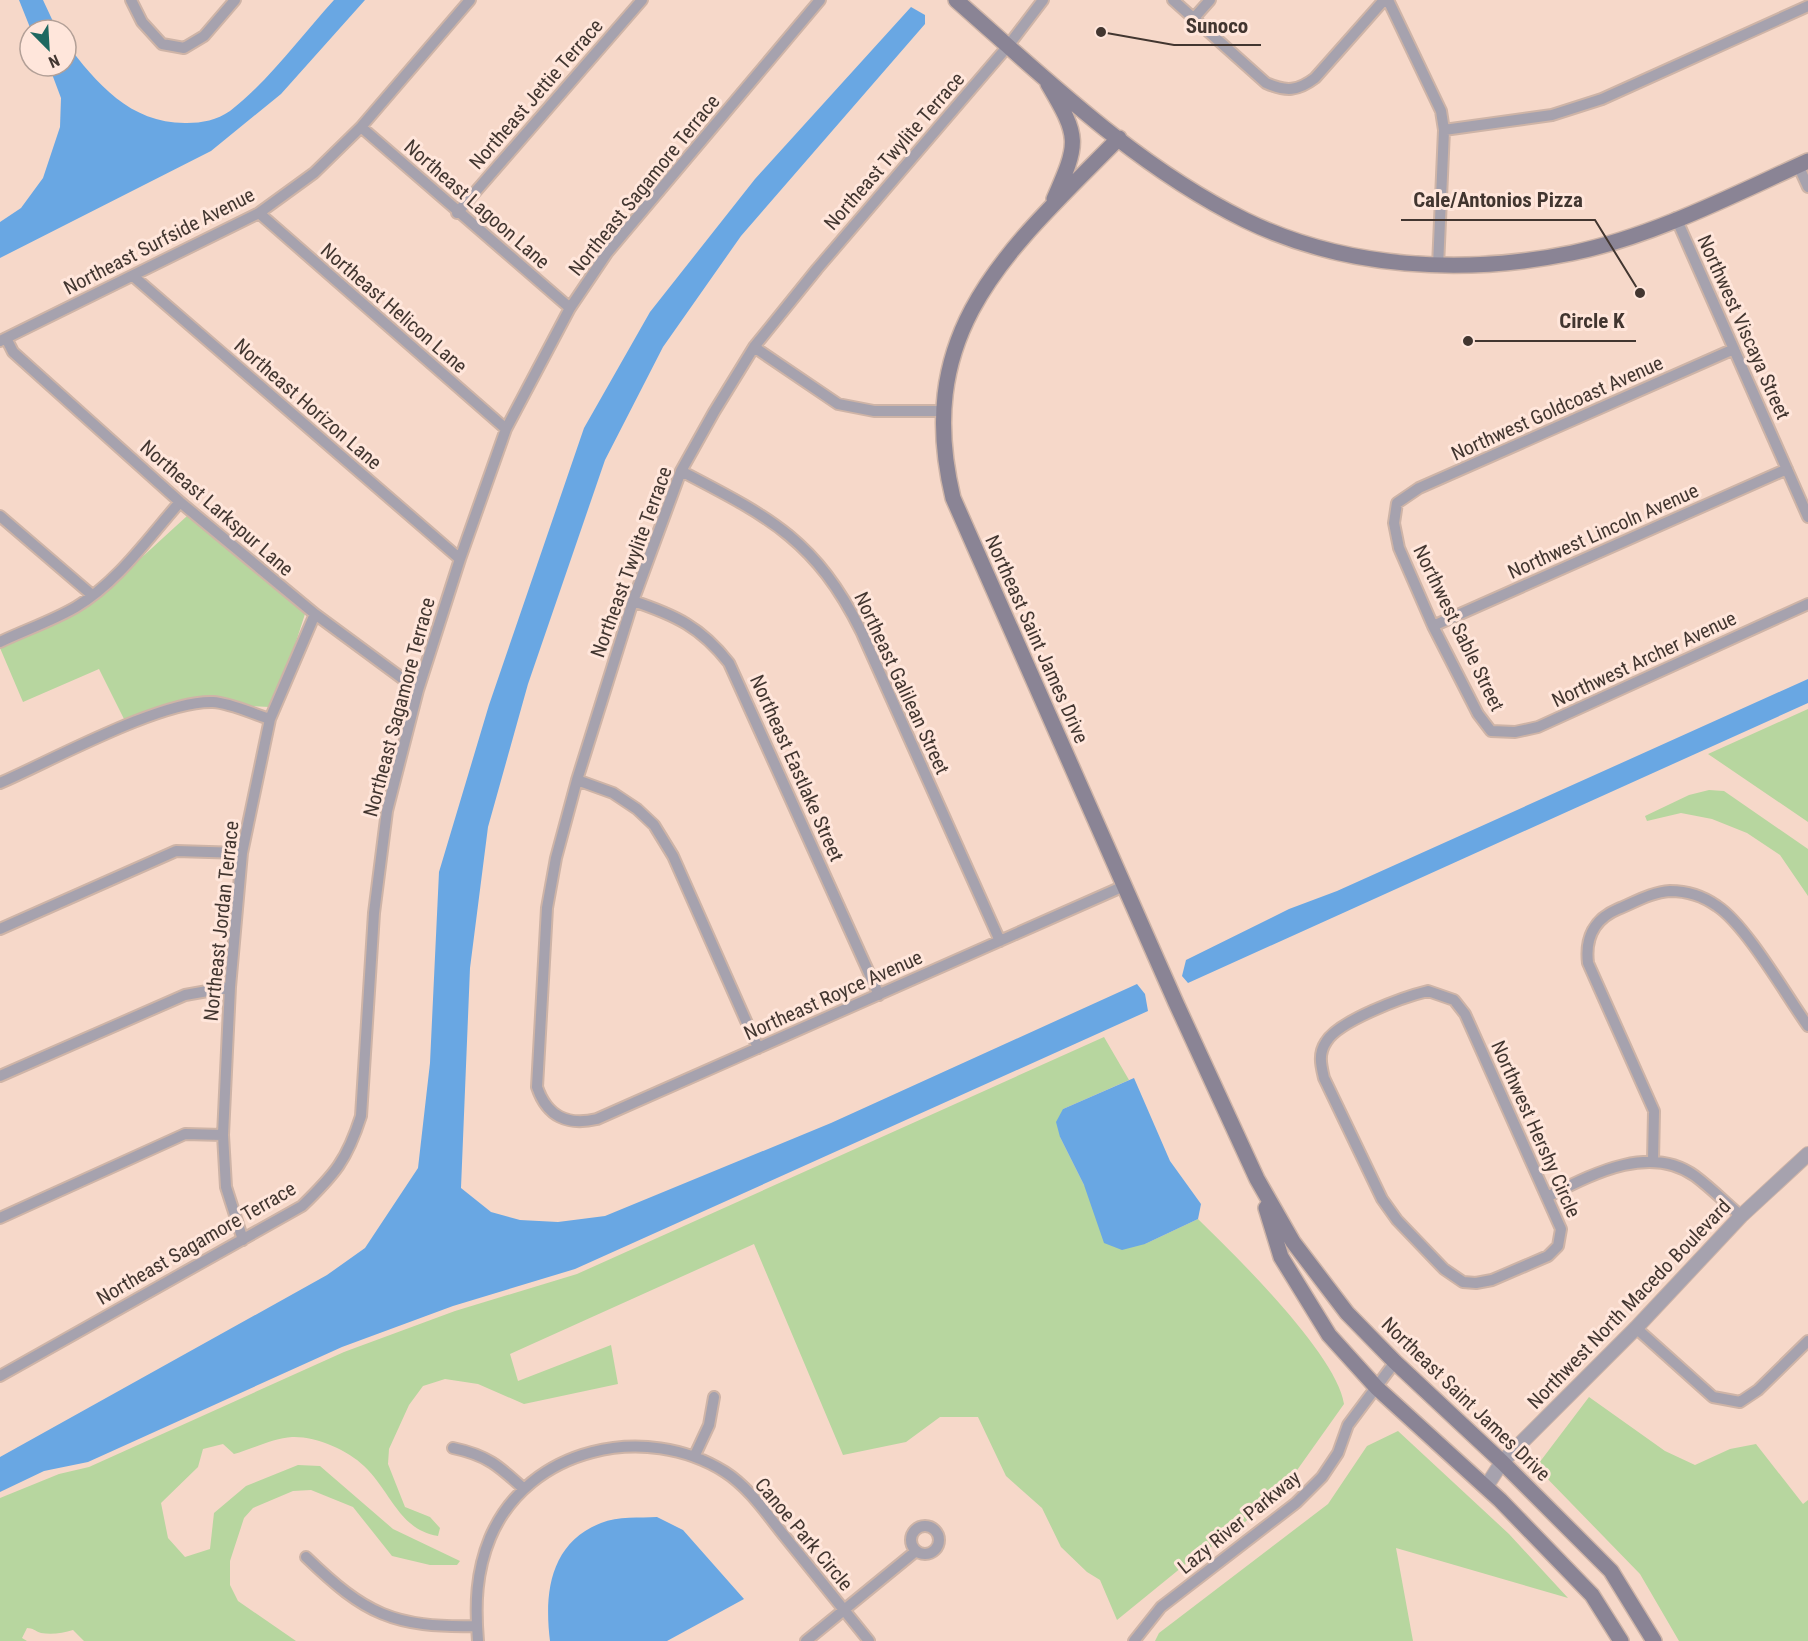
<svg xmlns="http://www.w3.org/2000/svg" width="1808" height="1641" font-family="'Roboto Condensed',sans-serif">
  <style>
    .green { fill: #b7d69f }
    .water { fill: #69a7e3 }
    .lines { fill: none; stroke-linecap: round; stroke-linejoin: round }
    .minor-casing { stroke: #ceb4a7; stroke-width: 14 }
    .tertiary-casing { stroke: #ceb4a7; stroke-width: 16 }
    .secondary-casing { stroke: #ceb4a7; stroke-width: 18 }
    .minor { stroke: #a6a2ae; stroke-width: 10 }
    .tertiary { stroke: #a6a2ae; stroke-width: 14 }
    .secondary { stroke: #8a8495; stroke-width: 15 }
    .labels { text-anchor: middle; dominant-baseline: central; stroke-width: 6; stroke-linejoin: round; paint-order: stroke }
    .street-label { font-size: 20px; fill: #423630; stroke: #ffe6db }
    .leader { fill: none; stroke: #423630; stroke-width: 2 }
    .callout-dot { fill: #423630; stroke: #ffe6db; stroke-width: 2 }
    .callout-label { font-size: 21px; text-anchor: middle; font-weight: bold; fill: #423630; stroke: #ffe6db; stroke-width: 6; stroke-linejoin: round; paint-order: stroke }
  </style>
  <rect width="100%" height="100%" fill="#f6d8c9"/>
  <path class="green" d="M187,516L305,614L292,654L270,707L246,706L206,696L163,705L125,721L99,669L23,702L0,648L93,602Z
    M1808,709V822L1708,754Z
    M1709,790L1724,791L1808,849V896L1780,855L1747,833L1712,819L1681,813L1647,821L1645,816L1689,795Z
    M1104,1037L1129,1080L1063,1109L1060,1137L1084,1185L1145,1244L1198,1219C1236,1256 1337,1355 1344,1404L1295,1473L1237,1530L1187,1563L1117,1620L1100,1580L1087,1572L1061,1547L1042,1508L1006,1476L978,1417H940L906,1442L843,1455L754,1244L510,1354L518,1381L611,1345L618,1384L524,1404L478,1384L445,1379L423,1386L409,1405L389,1449L388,1464L405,1507L430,1517L440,1528L438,1536C399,1530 390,1490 364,1466C348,1450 315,1436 292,1437C274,1438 252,1449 234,1454L223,1444L203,1449L198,1467L161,1503L168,1538L185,1557L210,1549L214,1513L246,1486L298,1465L320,1466L393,1529L460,1561L457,1565H430L392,1556L353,1507L311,1490L293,1491L253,1508L244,1518L230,1561V1585L238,1601L296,1641H84L73,1630C63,1633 52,1635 41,1633C35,1631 33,1628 27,1628L22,1638L27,1641H0V1498L59,1474L89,1467L344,1352L455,1311L577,1274Z
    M1589,1397L1665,1451L1695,1465L1730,1449L1756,1444L1803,1504L1808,1500V1641H1679L1640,1574L1536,1467Z
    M1398,1431L1509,1534L1568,1598L1396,1548L1413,1641H1155L1159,1633L1328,1504L1367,1446Z"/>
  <path class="water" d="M19,0H43L57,30H31Z
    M334,0H365L281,94L211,151L0,258V222L21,208L43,178L60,127L61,98L49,66H66V43C97,84 131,124 187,123C202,123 217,120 230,111C265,85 304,33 334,0Z
    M911,7L925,15V24L741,236L663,347L605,460L528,684L488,827L470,968L461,1188L491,1212L520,1220L558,1222L605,1216L831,1123L1137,984L1145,994L1148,1011L575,1269L453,1306L342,1347L88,1462L44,1471L0,1492V1457L327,1275L365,1248L418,1168L430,1063L439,872L489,705L584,428L650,312L755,179Z
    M1808,679V703L1188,983L1182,976L1186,960L1289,909L1337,891Z
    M1134,1078L1170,1161L1201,1204L1198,1219L1145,1244L1122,1250L1104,1243L1084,1185L1060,1137L1056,1122L1063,1109Z
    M657,1517L683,1530L744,1599L667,1641H550C544,1593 550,1543 601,1523C618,1516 640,1518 657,1517Z"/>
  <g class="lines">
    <g class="minor-casing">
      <path id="minor" d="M131,0L142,22L162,44L184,48L204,36L235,0
        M1043,0L1008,46L817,269L754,347L714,412L681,471L633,601L577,780L556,858L547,908L537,1087C547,1117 568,1126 597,1119L1124,886
        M1173,0L1266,83C1286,92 1298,91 1315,78L1384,0
        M1388,0L1441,111L1444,130L1438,266
        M1194,18L1210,0
        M361,127L570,308
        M1444,130L1552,115L1602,99L1808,6
        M1798,165L1808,187
        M259,213L506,429
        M457,213L642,0
        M1676,218L1808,517
        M133,276L460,559
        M6,338L13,352L180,502L315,614L418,690
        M0,341L259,213L314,173L361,127L470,0
        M754,347L838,404L874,411H943
        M1734,349L1419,488L1397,503L1394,523L1399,548L1433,626L1478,714L1491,731L1515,732L1538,727L1808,604
        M681,471C769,517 815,539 861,631L1000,941
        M0,516L92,595
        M633,601C675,615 701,627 729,663L879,995
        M1433,626L1787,469
        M0,642C25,630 52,621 76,607C118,582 148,538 180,502
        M577,780L613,793L637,809L654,825L673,856L758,1048
        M0,783C51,761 161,700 213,702C231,703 253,714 270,719
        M0,929L176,851L242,853
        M1428,991L1454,1000L1465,1014L1561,1229L1558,1246L1548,1256L1492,1280L1476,1283L1463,1282L1444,1269L1397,1220L1382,1199L1324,1078C1321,1065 1318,1054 1326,1042C1338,1021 1403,997 1428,991Z
        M0,1076L185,995L230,987
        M1653,1161L1654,1111L1588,963C1585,938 1594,919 1618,909C1635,902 1652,892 1670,891C1687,891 1703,896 1717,906C1746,925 1786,995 1808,1026
        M1547,1197C1591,1175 1649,1143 1695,1176C1711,1188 1726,1203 1741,1216
        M0,1218L185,1134L223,1135
        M243,1240L226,1187L223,1135L230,987L242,853L270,719L315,614
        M1636,1328L1713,1397L1740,1402L1758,1390L1808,1341
        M0,1376L302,1206C335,1174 347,1160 361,1116L374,913L387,811L418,690L460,559L506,429L570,308L607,253L820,0
        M453,1448C487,1455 499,1466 524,1489
        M695,1455L709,1425L714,1397
        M911 1540a14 14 0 1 1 28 0a14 14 0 1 1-28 0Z
        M306,1557C365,1614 393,1628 477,1626
        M478,1641C475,1605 476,1572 490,1538C528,1447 646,1422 725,1472C750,1488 768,1516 786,1538C814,1573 842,1607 869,1641
        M806,1641L916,1551
        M1134,1641L1161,1607L1296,1503L1322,1477L1338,1453L1348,1425L1395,1362"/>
    </g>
    <g class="tertiary-casing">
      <path id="tertiary" d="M1486,1487L1502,1462L1636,1328L1741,1216L1808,1154"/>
    </g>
    <g class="secondary-casing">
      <path id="secondary" d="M956,0C1046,79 1137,167 1245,220C1345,269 1464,275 1572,253C1654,236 1733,195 1808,161
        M1048,84C1080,138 1079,142 1054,199
        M1119,138C1010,249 912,328 953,498L1176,1003L1257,1179L1293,1242L1347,1313L1395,1362L1502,1462L1611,1571L1654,1641
        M1266,1208L1281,1257L1329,1335L1377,1388L1500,1500L1592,1595L1621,1641"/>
    </g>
    <use href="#minor" class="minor"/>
    <use href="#tertiary" class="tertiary"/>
    <use href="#secondary" class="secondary"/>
  </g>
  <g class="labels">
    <g class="street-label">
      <text transform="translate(536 94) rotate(-49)">Northeast Jettie Terrace</text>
      <text transform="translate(894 151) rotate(-49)">Northeast Twylite Terrace</text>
      <text transform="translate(644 185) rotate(-51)">Northeast Sagamore Terrace</text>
      <text transform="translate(477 204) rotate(41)">Northeast Lagoon Lane</text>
      <text transform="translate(159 241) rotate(-27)">Northeast Surfside Avenue</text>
      <text transform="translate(394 308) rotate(41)">Northeast Helicon Lane</text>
      <text transform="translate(1744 327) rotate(66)">Northwest Viscaya Street</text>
      <text transform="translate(308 404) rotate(41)">Northeast Horizon Lane</text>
      <text transform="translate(1557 408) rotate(-24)">Northwest Goldcoast Avenue</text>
      <text transform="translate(217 508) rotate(41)">Northeast Larkspur Lane</text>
      <text transform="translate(1603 531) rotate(-24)">Northwest Lincoln Avenue</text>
      <text transform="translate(631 562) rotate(-70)">Northeast Twylite Terrace</text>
      <text transform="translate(1459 628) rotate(64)">Northwest Sable Street</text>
      <text transform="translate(1037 639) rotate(66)">Northeast Saint James Drive</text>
      <text transform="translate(1644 659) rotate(-25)">Northwest Archer Avenue</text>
      <text transform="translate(902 683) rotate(65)">Northeast Galilean Street</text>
      <text transform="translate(399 707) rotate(-75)">Northeast Sagamore Terrace</text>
      <text transform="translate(797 768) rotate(66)">Northeast Eastlake Street</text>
      <text transform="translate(221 921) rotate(-84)">Northeast Jordan Terrace</text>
      <text transform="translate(833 995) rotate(-24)">Northeast Royce Avenue</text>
      <text transform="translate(1536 1129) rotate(66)">Northwest Hershy Circle</text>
      <text transform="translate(196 1243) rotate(-30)">Northeast Sagamore Terrace</text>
      <text transform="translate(1629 1304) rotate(-46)">Northwest North Macedo Boulevard</text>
      <text transform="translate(1466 1399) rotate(44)">Northeast Saint James Drive</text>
      <text transform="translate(1239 1522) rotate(-39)">Lazy River Parkway</text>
      <text transform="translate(804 1534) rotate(50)">Canoe Park Circle</text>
    </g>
  </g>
  <path class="leader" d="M1101 32L1174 45H1261M1640 293L1595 220H1401M1468 341L1547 341H1636"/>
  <g class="callout-dot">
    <circle cx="1101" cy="32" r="6"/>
    <circle cx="1640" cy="293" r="6"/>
    <circle cx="1468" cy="341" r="6"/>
  </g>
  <g class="callout-label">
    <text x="1217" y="33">Sunoco</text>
    <text x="1498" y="207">Cale/Antonios Pizza</text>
    <text x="1592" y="328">Circle K</text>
  </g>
  <g transform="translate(48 48) rotate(156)"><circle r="28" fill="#ffe6db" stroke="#b3a097" stroke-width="1.5"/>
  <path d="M0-4.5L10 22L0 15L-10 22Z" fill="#1e6860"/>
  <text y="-9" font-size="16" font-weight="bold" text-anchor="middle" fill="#423630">N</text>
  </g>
</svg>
